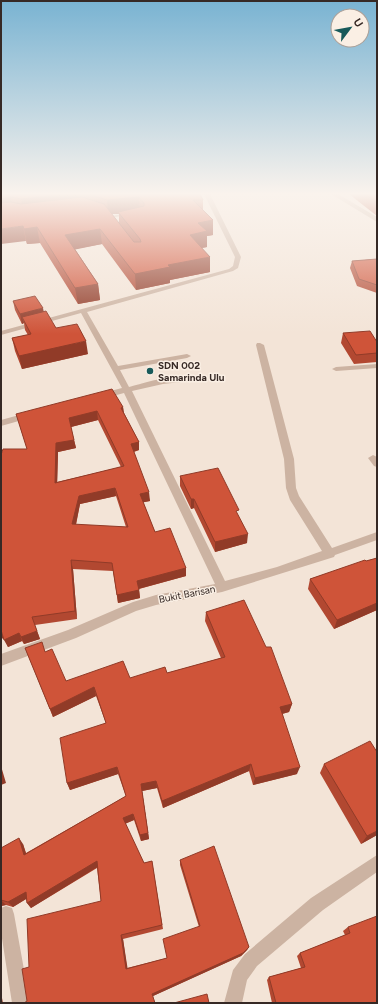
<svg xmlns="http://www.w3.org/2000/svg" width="378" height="1004" font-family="Figtree,sans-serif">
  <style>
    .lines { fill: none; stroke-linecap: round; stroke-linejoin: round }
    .service { fill: #ccb3a2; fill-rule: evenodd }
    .minor { fill: #ccb3a2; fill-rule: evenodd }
    .wall { fill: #b24831; fill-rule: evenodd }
    .shaded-wall { fill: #913b28 }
    .building { fill: #cf5439; stroke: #913b28; fill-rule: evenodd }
    .poi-dot { fill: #185a5a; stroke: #faefe4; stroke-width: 1.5 }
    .labels { text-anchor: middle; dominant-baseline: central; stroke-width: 3; stroke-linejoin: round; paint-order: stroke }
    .poi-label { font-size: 10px; font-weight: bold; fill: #362925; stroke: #faefe4; text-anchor: start }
    .street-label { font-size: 10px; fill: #362925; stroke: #faefe4 }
  </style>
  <rect width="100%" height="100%" fill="#f3e4d7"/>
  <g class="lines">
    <path class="service" d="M128,213H130V215L108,218L106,217Z"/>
    <path class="minor" d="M204,194H210L241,257L238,268L233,271L87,312L118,366L187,354L191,356L187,358L120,370L129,387C141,384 186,370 194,378L190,381L163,384L132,391L225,581L277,567L322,551L290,500L286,488L284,459L256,345L257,343H260L264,345L294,459L296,488L299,496L332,548L377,532V540L335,555L334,557L222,592L156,605L136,611L76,638L1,666V654L68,630L133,602L156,595L215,584L124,393L102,399L98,396L99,394L122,388L81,313L1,335V331L229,269L233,266L235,257Z
      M331,194H338L377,217V222Z
      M377,364V368L336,371L332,369L336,367Z
      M30,412L33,413L34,415L33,417L1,426V420Z
      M373,455L377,457V467L374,466L368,458Z
      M377,855V872L323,910L257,966L247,980L242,1003H224L233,970L245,954L311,898Z
      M6,906L12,908L14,914L30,1003H12L1,932V908Z"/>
  </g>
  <path class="wall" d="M1,194H200L203,200V210L213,220V235L207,236V247L202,248L210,272L170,280V283L136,290L102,244L75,249L98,284L100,300L78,304L40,243L27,244L26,241ZM111,214H119V224Z
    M349,194H377V216Z
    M377,259V293L357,286L350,268L352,261Z
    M13,301L43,311L56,328L88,354L22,369L15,351L12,338L28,335L25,330L24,323L22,324L15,310Z
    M343,333L377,342V362L354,364L341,343Z
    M123,407L124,413L139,442V450L134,452L150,501L143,502L155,532L186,568V576L139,589L140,598L118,603L113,571L73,569L77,619L35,625L40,639L24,644L22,641L8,647L4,638L27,449L16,414ZM98,420L121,467L57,482L58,452L76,448L71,427ZM116,496L126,527L76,525L80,504Z
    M180,476L238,515L247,543L215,552L194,508L191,509L180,486Z
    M377,558V610L334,629L308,589L310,579L366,561Z
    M206,612L292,704L289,712L282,714L297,774L253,785L249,771L163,808L157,788L142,791L149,839L141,841L134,820L125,824L144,863L152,861L163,929L123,939L127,968L167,958L199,927L180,865V860L249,947L247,950L241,956L153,996L27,1001L29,967L101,901L97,868L31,908L27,903L26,899L13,907L6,905L1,906V848L23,844L26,853L126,796L118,774L70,790L67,783L106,723L96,696L53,717L25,648L45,652L66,681L130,678L167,673L221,658L205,621Z
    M377,752V835L361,844L320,773L324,764Z
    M348,927L377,1003H272L267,980L269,977L301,968L297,956L300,953L345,935L343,931Z"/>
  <path class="shaded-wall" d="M66,194H82L84,207L24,213L21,199Z
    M11,197L14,212L1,215V199Z
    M139,197L140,212H118L119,214H108L107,200Z
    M213,220V235L207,236V247L190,250V235L198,223Z
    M23,226L26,241L1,244V229Z
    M37,227L40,243L27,244L24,229Z
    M100,229L102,244L68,251L65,235Z
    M210,257V272L170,280V283L136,290L135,274L168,265Z
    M98,284L100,300L78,304L75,288Z
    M43,308L45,318L22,317L24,323L22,324L20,314Z
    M86,341L88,354L22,369L19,356Z
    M123,407L124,416L121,408Z
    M97,411L98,420L71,427L69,418Z
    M74,440L76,448L58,452L57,491L55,483L56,443Z
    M139,442V450L132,452L131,444Z
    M115,488L116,496L80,504L74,533L72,524L79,496Z
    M149,492L150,501L140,503V494Z
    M191,499H194V508L191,509Z
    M248,534L247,543L215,552V542Z
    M71,560L73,569L77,619L75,611Z
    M186,568V576L138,589L137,581Z
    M139,590L140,598L118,603L117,595Z
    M377,603V610L334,629L337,620Z
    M1,630L4,638L1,639Z
    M37,631L40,639L24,644L21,637Z
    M19,633L22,641L8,647L4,640Z
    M94,687L96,696L53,717L50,709Z
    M292,704L289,712L278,715L280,707Z
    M251,764L249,771L163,808L162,801Z
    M1,766L6,783L1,785Z
    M117,767L118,774L70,790L67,783Z
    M300,767L297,774L253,785L255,778Z
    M156,781L157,788L142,791L149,839L141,841L140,835L141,784Z
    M133,814L134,820L124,824L123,818Z
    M377,831V835L361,844L367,836Z
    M19,838L23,844L28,860L24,855Z
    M97,861L99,866L31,908L27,903Z
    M26,892L31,896L13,907L8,902Z
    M1,900L6,905L1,906Z
    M121,935L123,939L128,971L126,969Z
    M249,947L247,950L241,956L153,996L155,1003L152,994Z
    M1,993L3,1003H1Z"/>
  <path class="building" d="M1,194H66L21,199L11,197L1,199Z
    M88,194H200L203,200H193L213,220L198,223L207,231L190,235L210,257L168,265L170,267L135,274L100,229L65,235L98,284L75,288L37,227L24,229L23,226L1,229V203L11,202L21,204L82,197L104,204L134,242H141L140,239L118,212L144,206V203L139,197L107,200Z
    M365,194H377V203Z
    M377,259V285L359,279L352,261Z
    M35,296L43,308L20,314L13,301Z
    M46,311L56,328L77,324L86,341L19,356L12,338L31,334L22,317Z
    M370,331L377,342V353L356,355L343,333Z
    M112,389L123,407L121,408L139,442L131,444L149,492L140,494L155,532L170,528L186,568L137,581L139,590L117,595L112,563L71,560L75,611L32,617L37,631L21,637L19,633L4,640L1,630V455L3,449H27L16,414ZM97,411L124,466L55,483L56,443L74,440L69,418ZM115,488L128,527L72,524L79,496Z
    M218,468L239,510L236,511L248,534L215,542L194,499H191L180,476Z
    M377,558V603L337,620L310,579L365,560L366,561Z
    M244,600L266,647H271L292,704L280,707L300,767L255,778L251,764L162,801L156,781L141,784L148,833L140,835L133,814L123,818L144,863L152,861L162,925L121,935L126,969L167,958L163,939L200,926L180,860L214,846L249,947L243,953L152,994L155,1003H24L27,1001L22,969L29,967L27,919L101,901L97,861L27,903L26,892L8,902L1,900V848L19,838L24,855L126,796L117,767L67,783L60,738L106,723L94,687L50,709L25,648L42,642L45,652L52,649L66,681L123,661L130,678L165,667L167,673L225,657L206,612Z
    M370,741L377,752V831L367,836L324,764Z
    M377,916V1003H276L269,977L305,967L300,953L350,933L348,927Z
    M207,994L209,1003H174Z"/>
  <linearGradient id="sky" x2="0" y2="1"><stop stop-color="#79b3d2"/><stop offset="0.58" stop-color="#faf3ed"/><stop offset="1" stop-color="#faf3ed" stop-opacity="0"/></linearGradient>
  <rect width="378" height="334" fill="url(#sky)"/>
  <circle class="poi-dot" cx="150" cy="371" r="4"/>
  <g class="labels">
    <g class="poi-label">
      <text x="158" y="365">SDN 002<tspan x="158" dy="12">Samarinda Ulu</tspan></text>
    </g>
    <g class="street-label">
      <text transform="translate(187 594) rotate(-11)">Bukit Barisan</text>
    </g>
  </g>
  <rect width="378" height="1004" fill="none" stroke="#362925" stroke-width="4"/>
  <g transform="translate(350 28) rotate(58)"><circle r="19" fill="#faefe4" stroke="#aca098"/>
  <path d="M0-3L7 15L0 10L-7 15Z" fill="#185a5a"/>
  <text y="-6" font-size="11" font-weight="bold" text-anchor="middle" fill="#362925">U</text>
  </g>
</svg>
